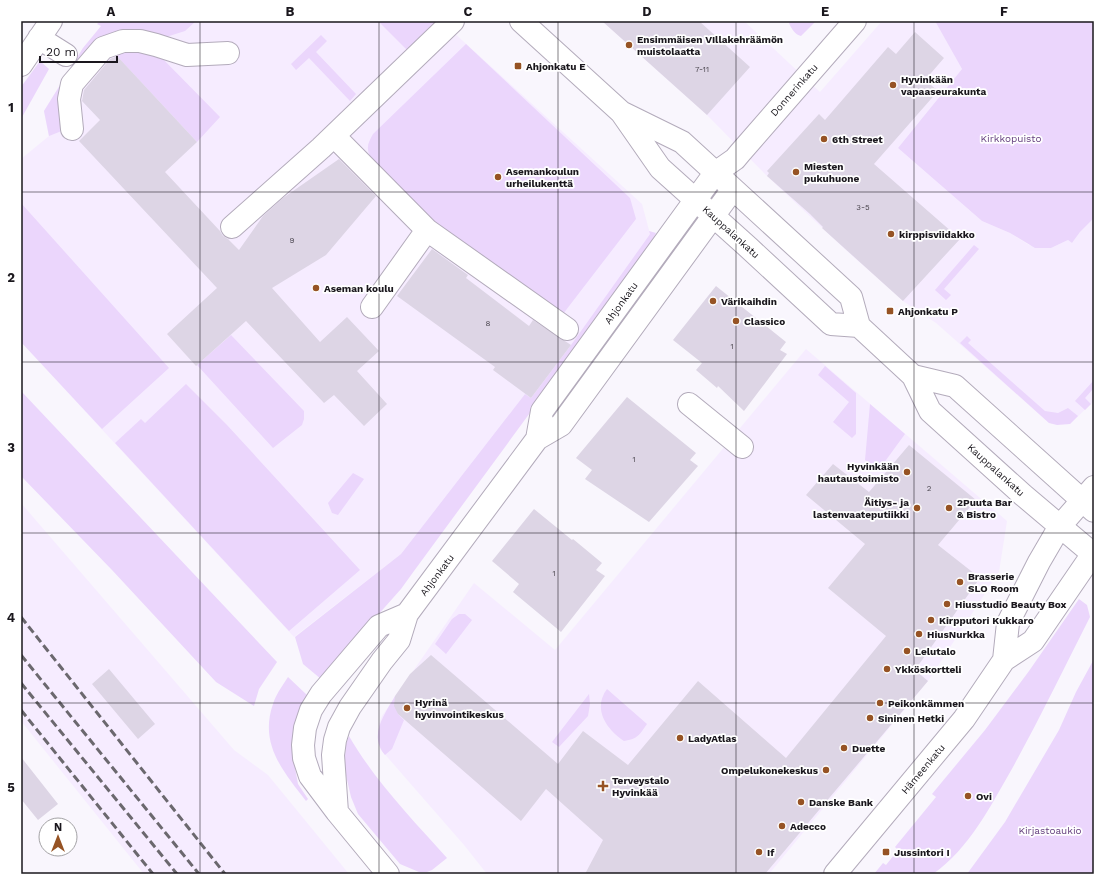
<svg xmlns="http://www.w3.org/2000/svg" width="1115" height="895" font-family="'Work Sans',sans-serif">
  <style>
    .built { fill: #f6ecff }
    .green { fill: #ebd6fc }
    .building { fill: #ddd5e5 }
    .lines { fill: none; stroke-linecap: round; stroke-linejoin: round }
    .minor-casing { stroke: #b3abbb; stroke-width: 24 }
    .major-casing { stroke: #b3abbb; stroke-width: 24 }
    .minor { stroke: #fff; stroke-width: 22 }
    .major { stroke: #fff; stroke-width: 22 }
    .rail { stroke: #6b686e; stroke-width: 3; stroke-dasharray: 8 4; stroke-linecap: butt }
    .grid { fill: none; stroke: #1a171d; stroke-width: 1; stroke-opacity: 0.55 }
    .poi-dot { fill: #965324; stroke: #fff; stroke-width: 1.5 }
    .labels { text-anchor: middle; dominant-baseline: central; stroke-width: 3.5; stroke-linejoin: round; paint-order: stroke }
    .number-label { font-size: 8px; fill: #4b464f }
    .poi-label { font-size: 10px; font-weight: bold; fill: #1a171d; stroke: #fff; text-anchor: start }
    .street-label { font-size: 10px; fill: #1a171d; stroke: #fff }
    .park-label { font-size: 10px; fill: #65407f; stroke: #fff }
    .neatline { fill: none; stroke: #1a171d; stroke-width: 1.5 }
    .grid-label { font-size: 13px; text-anchor: middle; font-weight: bold; fill: #1a171d }
  </style>
  <rect width="100%" height="100%" fill="#f9f6fd"/>
  <path class="built" d="M107,21H441L642,204L650,234L571,345L531,398L525,394L401,554L294,637L21,342V159L49,136L44,111L83,48Z
    M602,21H744L820,92L882,21H935L962,69L898,148L982,221L1010,233L1029,245L1051,248L1068,240L1072,243L1080,232L1094,218V401L1070,424L1049,423L936,323L903,301L847,251L767,176L707,115Z
    M806,349L1007,521L999,572L928,681L769,874H487L464,845L382,751L378,739L379,724L382,716L474,583L555,650Z
    M21,503L234,750L268,775L349,874H144L21,721Z"/>
  <path class="green" d="M100,21H196L185,31L166,37L105,36L64,130L49,136L44,111L83,48L101,26L97,24Z
    M378,21H439L409,52Z
    M791,21H816L801,36C795,35 791,28 789,23Z
    M935,21H1094V218L1080,232L1072,243L1068,240L1051,248H1035L1010,233L982,221L898,148L962,69Z
    M321,35L327,41L316,52L356,94L350,101L309,58L296,70L291,64Z
    M466,44L630,198L636,219L563,314L434,224L370,157C366,147 368,143 373,134Z
    M140,49L159,55L220,117L197,142L115,54Z
    M40,61L49,69L21,119V87Z
    M21,203L169,368L102,429L21,342Z
    M649,231L656,233L646,252L604,312L414,571L401,589L321,679L303,664L295,637L401,554L525,394L531,398L571,345L650,234Z
    M974,245L979,249L944,289L951,295L946,300L935,290Z
    M231,335L304,411V419L302,425L273,448L197,365Z
    M967,336L971,340L968,343L1045,411L1058,413L1068,408L1078,416L1070,424L1057,425L1049,423L960,343Z
    M825,366L856,393V434L852,438L833,422L849,402L818,375Z
    M1094,380V388L1085,398L1091,404L1085,410L1075,401Z
    M186,384L227,425L360,570L289,631L115,443L141,419L145,423Z
    M21,391L277,662L259,689L254,706L216,682L112,570L21,476Z
    M870,404L905,434L878,471L865,460Z
    M353,473L364,479L338,515L332,513L328,503Z
    M1079,599L1087,605L1090,617C1064,668 1040,718 1013,767C991,805 970,848 933,874H874L883,863L886,865L898,850L895,847L936,797L932,794L985,730L1029,671Z
    M459,614H465L472,620L446,654L435,644L452,619Z
    M1094,659V874H967L1005,822L1059,730L1076,692Z
    M288,677L307,695L296,720L293,739V757L298,784L308,799L306,801C283,771 259,744 273,704C276,694 283,685 288,677Z
    M607,689L647,724C640,734 638,739 624,741C607,730 592,709 607,689Z
    M589,694L590,704L588,716L559,747L552,742Z
    M395,696L398,714L404,720L392,749L385,755C368,735 385,714 395,696Z
    M349,736C375,781 412,819 447,858L432,870L427,872H419L400,864L358,814L351,797L344,767L346,744Z"/>
  <path class="building" d="M602,21H699L750,67L707,115Z
    M915,32L944,58L925,80L938,91L874,164L960,239L903,301L822,228L823,227L810,214L767,176L769,173L767,171L819,114L825,120L888,47L896,54Z
    M117,56L197,142L165,172L220,231L223,236L228,239L239,250L263,216L283,198L339,159L376,196L326,255L272,288L320,342L347,317L379,351L357,371L387,404L364,426L334,395L324,403L246,321L196,366L167,334L217,288L79,141L100,120L82,101L84,90L110,59Z
    M432,249L468,275L466,278L529,326L533,320L571,345L531,398L493,370L495,367L397,296Z
    M716,286L786,342L780,350L787,354L744,411L718,386L717,388L696,370L702,363L673,340Z
    M627,397L696,453L690,460L698,466L649,522L585,479L592,470L576,458Z
    M909,445L976,500L938,545L980,578L915,670L928,681L765,874H585L603,840L546,789L521,821L398,714L394,706L395,696L410,674L431,655L558,764L583,731L628,765L698,681L786,758L886,636L828,588L865,544L806,495L833,464L869,492Z
    M534,509L572,540L573,539L602,563L596,570L605,576L561,632L513,592L519,584L492,561Z
    M109,669L155,724L138,739L92,684Z
    M21,757L58,804L38,820L21,799Z"/>
  <g class="lines">
    <g class="minor-casing">
      <path id="minor" d="M39,38L66,55
        M21,65L51,21
        M72,129L69,99L72,84L103,48L123,41H140L156,45L187,55L228,53
        M334,136L427,230L372,307
        M715,173L735,159L740,153L855,21
        M232,227L321,148L453,21
        M427,230L567,329
        M689,404L742,447"/>
    </g>
    <g class="major-casing">
      <path id="major" d="M521,21L621,112L660,168L749,248L831,324L859,326
        M621,112L682,142L851,297L859,326L913,376L930,411L1023,495L1093,554
        M913,376L955,386L1094,511
        M537,439L542,411L715,173
        M1004,660L1008,623L1039,562L1060,526L1094,487
        M337,812L333,755L335,740L339,727L350,707L382,661L399,640L407,614L537,439L561,425L733,189
        M388,874L337,812L310,776L304,758L303,745L305,728L311,710L321,694L379,626L407,614
        M835,874L964,719L1004,660L1033,641L1094,552"/>
    </g>
    <use href="#minor" class="minor"/>
    <use href="#major" class="major"/>
    <path class="rail" d="M21,617L225,874
      M21,655L199,874
      M21,683L177,874
      M21,710L153,874"/>
  </g>
  <path class="grid" d="M200,21V874M379,21V874M558,21V874M736,21V874M914,21V874M21,192H1094M21,362H1094M21,533H1094M21,703H1094"/>
  <g class="poi-dot">
    <circle cx="629" cy="45" r="4"/>
    <rect x="514" y="62" width="8" height="8" rx="2"/>
    <circle cx="893" cy="85" r="4"/>
    <circle cx="824" cy="139" r="4"/>
    <circle cx="796" cy="172" r="4"/>
    <circle cx="498" cy="177" r="4"/>
    <circle cx="891" cy="234" r="4"/>
    <circle cx="316" cy="288" r="4"/>
    <circle cx="713" cy="301" r="4"/>
    <rect x="886" y="307" width="8" height="8" rx="2"/>
    <circle cx="736" cy="321" r="4"/>
    <circle cx="907" cy="472" r="4"/>
    <circle cx="917" cy="508" r="4"/>
    <circle cx="949" cy="508" r="4"/>
    <circle cx="960" cy="582" r="4"/>
    <circle cx="947" cy="604" r="4"/>
    <circle cx="931" cy="620" r="4"/>
    <circle cx="919" cy="634" r="4"/>
    <circle cx="907" cy="651" r="4"/>
    <circle cx="887" cy="669" r="4"/>
    <circle cx="880" cy="703" r="4"/>
    <circle cx="407" cy="708" r="4"/>
    <circle cx="870" cy="718" r="4"/>
    <circle cx="680" cy="738" r="4"/>
    <circle cx="844" cy="748" r="4"/>
    <circle cx="826" cy="770" r="4"/>
    <path d="M601 780h4v4h4v4h-4v4h-4v-4h-4v-4h4z"/>
    <circle cx="968" cy="796" r="4"/>
    <circle cx="801" cy="802" r="4"/>
    <circle cx="782" cy="826" r="4"/>
    <circle cx="759" cy="852" r="4"/>
    <rect x="882" y="848" width="8" height="8" rx="2"/>
  </g>
  <g class="labels">
    <g class="number-label">
      <text x="702" y="69">7-11</text>
      <text x="863" y="207">3-5</text>
      <text x="292" y="240">9</text>
      <text x="488" y="323">8</text>
      <text x="732" y="346">1</text>
      <text x="634" y="459">1</text>
      <text x="929" y="488">2</text>
      <text x="554" y="573">1</text>
    </g>
    <g class="poi-label">
      <text x="637" y="39">Ensimmäisen VIllakehräämön<tspan x="637" dy="12">muistolaatta</tspan></text>
      <text x="526" y="66">Ahjonkatu E</text>
      <text x="901" y="79">Hyvinkään<tspan x="901" dy="12">vapaaseurakunta</tspan></text>
      <text x="832" y="139">6th Street</text>
      <text x="804" y="166">Miesten<tspan x="804" dy="12">pukuhuone</tspan></text>
      <text x="506" y="171">Asemankoulun<tspan x="506" dy="12">urheilukenttä</tspan></text>
      <text x="899" y="234">kirppisviidakko</text>
      <text x="324" y="288">Aseman koulu</text>
      <text x="721" y="301">Värikaihdin</text>
      <text x="898" y="311">Ahjonkatu P</text>
      <text x="744" y="321">Classico</text>
      <text x="899" y="466" text-anchor="end">Hyvinkään<tspan x="899" dy="12">hautaustoimisto</tspan></text>
      <text x="909" y="502" text-anchor="end">Äitiys- ja<tspan x="909" dy="12">lastenvaateputiikki</tspan></text>
      <text x="957" y="502">2Puuta Bar<tspan x="957" dy="12">&amp; Bistro</tspan></text>
      <text x="968" y="576">Brasserie<tspan x="968" dy="12">SLO Room</tspan></text>
      <text x="955" y="604">Hiusstudio Beauty Box</text>
      <text x="939" y="620">Kirpputori Kukkaro</text>
      <text x="927" y="634">HiusNurkka</text>
      <text x="915" y="651">Lelutalo</text>
      <text x="895" y="669">Ykköskortteli</text>
      <text x="415" y="702">Hyrinä<tspan x="415" dy="12">hyvinvointikeskus</tspan></text>
      <text x="888" y="703">Peikonkämmen</text>
      <text x="878" y="718">Sininen Hetki</text>
      <text x="688" y="738">LadyAtlas</text>
      <text x="852" y="748">Duette</text>
      <text x="818" y="770" text-anchor="end">Ompelukonekeskus</text>
      <text x="612" y="780">Terveystalo<tspan x="612" dy="12">Hyvinkää</tspan></text>
      <text x="976" y="796">Ovi</text>
      <text x="809" y="802">Danske Bank</text>
      <text x="790" y="826">Adecco</text>
      <text x="767" y="852">If</text>
      <text x="894" y="852">Jussintori I</text>
    </g>
    <g class="street-label">
      <text transform="translate(794 90) rotate(-49)">Donnerinkatu</text>
      <text transform="translate(731 232) rotate(42)">Kauppalankatu</text>
      <text transform="translate(621 303) rotate(-54)">Ahjonkatu</text>
      <text transform="translate(996 470) rotate(42)">Kauppalankatu</text>
      <text transform="translate(437 575) rotate(-53)">Ahjonkatu</text>
      <text transform="translate(923 769) rotate(-50)">Hämeenkatu</text>
    </g>
    <g class="park-label">
      <text x="1011" y="138">Kirkkopuisto</text>
      <text x="1050" y="830">Kirjastoaukio</text>
    </g>
  </g>
  <rect width="1115" height="895" fill="none" stroke="#ffffff" stroke-width="44"/>
  <g transform="translate(58 837)"><circle r="19" fill="#ffffff" stroke="#a3a2a5"/>
  <path d="M0-3L7 15L0 10L-7 15Z" fill="#965324"/>
  <text y="-6" font-size="11" font-weight="bold" text-anchor="middle" fill="#1a171d">N</text>
  </g>
  <path d="M40 56v6h77v-6" fill="none" stroke="#1a171d" stroke-width="2"/>
  <text x="46" y="56" font-size="12" fill="#1a171d" stroke="#ffffff" stroke-width="3" paint-order="stroke">20 m</text>
  <rect x="22" y="22" width="1071" height="851" class="neatline"/>
  <g class="grid-label">
    <text x="111" y="16">A</text>
    <text x="290" y="16">B</text>
    <text x="468" y="16">C</text>
    <text x="647" y="16">D</text>
    <text x="825" y="16">E</text>
    <text x="1004" y="16">F</text>
    <text x="11" y="112">1</text>
    <text x="11" y="282">2</text>
    <text x="11" y="452">3</text>
    <text x="11" y="622">4</text>
    <text x="11" y="792">5</text>
  </g>
</svg>
